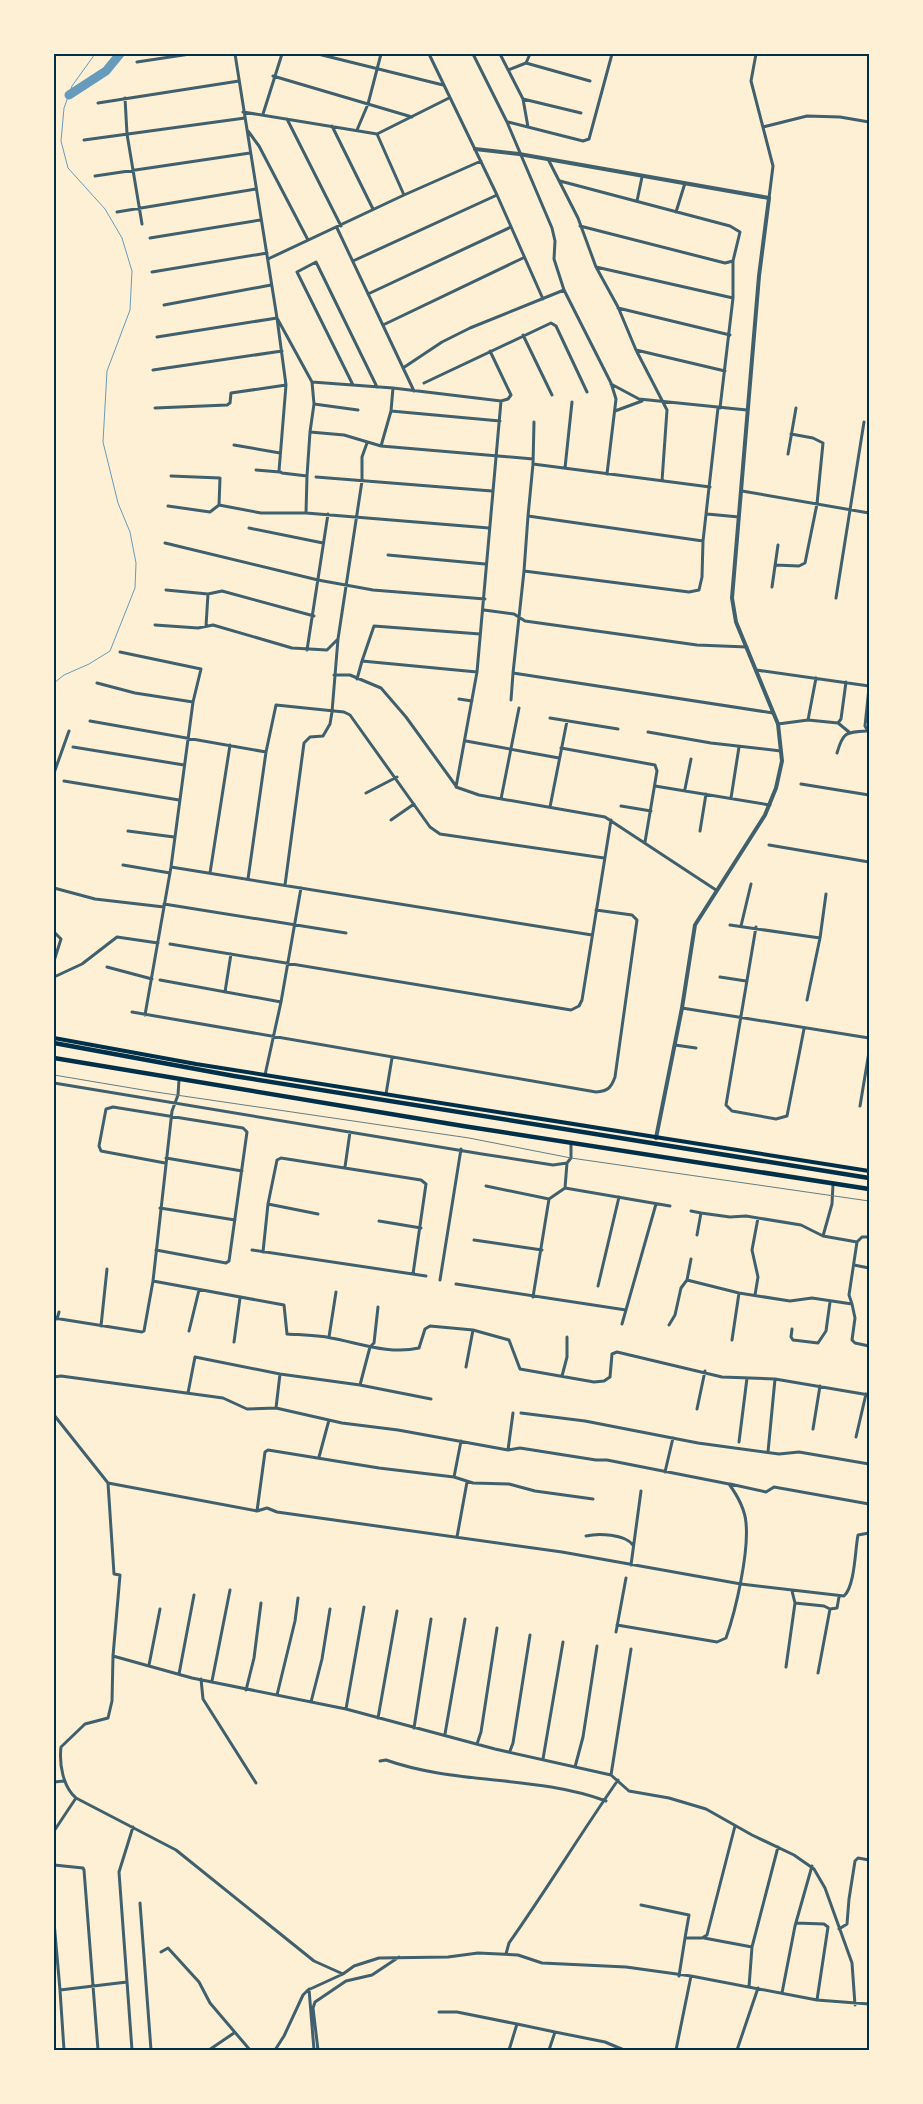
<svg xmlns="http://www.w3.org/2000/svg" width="923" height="2104" font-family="Manrope,sans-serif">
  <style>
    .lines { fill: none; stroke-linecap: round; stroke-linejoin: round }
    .stream { stroke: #669bbc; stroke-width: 1 }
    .river { stroke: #669bbc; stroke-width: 9 }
    .minor { stroke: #3f606c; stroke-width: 3 }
    .tertiary { stroke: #3f606c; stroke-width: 4 }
    .secondary { stroke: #003049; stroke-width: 4 }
    .primary { stroke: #003049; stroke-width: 4.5 }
    .rail { stroke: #657d81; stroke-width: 1 }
    .neatline { fill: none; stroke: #003049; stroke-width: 2 }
  </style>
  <rect width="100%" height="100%" fill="#fdf0d5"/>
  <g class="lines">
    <path class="stream" d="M54,683L64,675L89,664L110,651L135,588L136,563L130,532L118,503L103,442L107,371L130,310L132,271L122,238L105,209L68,168L61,141L64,108L72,86L95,54"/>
    <path class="river" d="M69,95L106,71L120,54"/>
    <path class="minor" d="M235,54L277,318L312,382L314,404L310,432L344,435L381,446L533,459
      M318,54L443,85
      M429,54L497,195L543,299
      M473,54L507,122L552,228L555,241L554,259L564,290L611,383L616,399L607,474
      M500,54L523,99L528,127
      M756,54L751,81L773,166L769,198
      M137,62L190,54
      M526,63L590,81
      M508,70L526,63L530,54
      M273,76L412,117
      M125,98L127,134L142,224
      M523,99L581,113
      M98,103L239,81
      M243,112L377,134L449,98
      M263,114L282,54
      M287,119L341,226
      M508,122L583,141L589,139L612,54
      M332,126L373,209
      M763,127L807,116L840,117L869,122
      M357,130L368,104L381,54
      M248,131L259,146L308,240
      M377,134L404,195
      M84,140L245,118
      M549,161L578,218L596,267L618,307L636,350L667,410L662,481
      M95,176L250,153
      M560,181L730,226L740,232L733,261L725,263L580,226
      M637,201L642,177
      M117,212L256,189
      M676,212L685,183
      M337,228L414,391
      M150,238L260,220
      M268,259L404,195L481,161
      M353,261L497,195
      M733,261V298
      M596,267L733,298L720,408
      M152,272L267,253
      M368,294L511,227
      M164,305L271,285
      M618,308L730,335
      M383,325L523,258
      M523,335L552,395
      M157,337L277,318L286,385L279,471L282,473L307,476L306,513
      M636,350L725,371
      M403,368L442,342L470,328L564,290
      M153,370L282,351
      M312,382L393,388L501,401L508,399L511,395L490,351
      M424,383L551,323L556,326L587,392
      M611,384L639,399L747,410
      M353,385L297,272L316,262L377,387
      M501,401L477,672L456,787L479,795L605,817L716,890
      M314,404L358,410
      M155,408L227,405L230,403L231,393L286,385
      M718,408L703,541L702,577L699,590L689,592L524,571L513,673L773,713
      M391,411L500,421
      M615,411L642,401
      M534,422L533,464L528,516L703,541
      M234,445L280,453
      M381,446L391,411L393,388
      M788,454L796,408
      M533,464L710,487
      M565,468L572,402
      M256,470L280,472
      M171,476L220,478L219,505
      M307,476L310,432
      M316,477L492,491
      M742,491L869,513
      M168,506L210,512L219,505L261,513H306L489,528
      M707,514L739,517
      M249,528L323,543
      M165,543L318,580L373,590L485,599
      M388,555L485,564
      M775,565L799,566L805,563L817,504L823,443L813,438L791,434
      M524,571L528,516
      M772,587L778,545
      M166,590L208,594L222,591L314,616
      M836,598L864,422
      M484,610L514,614L525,621L697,645L747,647
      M155,625L198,628L213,625L292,648L327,650L338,639
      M206,626L208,594
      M307,650L328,514
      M120,652L201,669L193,702L171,867L145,1015
      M362,661L374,626L480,634
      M756,670L869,686
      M334,675H350L381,688L406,717L456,786
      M357,679L362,661L477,672
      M97,683L135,693L193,702
      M869,688L865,726L869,733
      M459,699L472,701
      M511,700L513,673
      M550,718L618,729
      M808,720L816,678
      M90,721L266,752
      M838,723L849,732
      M778,724L808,720L838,723L841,719L846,682
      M648,732L711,743L781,751
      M466,741L559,758
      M73,747L184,765
      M561,748L655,765L657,771L645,842
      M837,753C843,732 846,732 867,731
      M54,773L69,731
      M64,781L179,800
      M801,784L869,795
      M655,786L770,805
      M685,789L691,759
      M366,793L397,777
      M731,798L739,747
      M501,799L519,708
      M621,806L651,811
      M550,807L567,721
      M391,820L414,804
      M128,831L174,837
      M700,831L706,794
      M769,845L869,862
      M123,865L170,873
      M171,867L592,935
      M210,873L230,745
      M248,879L266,752L276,705L344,712L350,715L430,827L440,834L604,858
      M285,885L304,743L310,737L323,736L330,724L332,712L338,639L362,481V457L367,443
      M54,888L95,899L164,907
      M164,904L346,933
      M730,925L820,938
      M741,926L751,884
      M756,927L726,1105L732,1111L776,1119L787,1116L804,1029
      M54,932L61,939L54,961
      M170,944L571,1010L579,1006L582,1000L611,820
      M107,967L152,979
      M54,977L82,964L117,937L158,943
      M720,977L746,981
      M160,980L281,1002
      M225,992L231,954
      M807,1000L820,938L826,894
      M682,1008L869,1038
      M132,1012L596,1092C608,1091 611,1088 615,1077L637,920L632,915L596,910
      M675,1045L696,1048
      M265,1075L281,1002L301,888
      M54,1083L482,1154L553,1165L567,1163
      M386,1094L392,1058
      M860,1106L869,1052
      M166,1158L242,1171
      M345,1167L350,1132
      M486,1186L549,1199
      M565,1188L670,1206
      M268,1204L318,1214
      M160,1208L235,1220
      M691,1211L701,1213
      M379,1221L421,1228
      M697,1235L701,1213L730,1217L746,1216L801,1225L823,1236L857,1242L862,1237H869
      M823,1236L832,1204L833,1184
      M474,1240L542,1250
      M156,1250L226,1263L229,1261L247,1132L243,1128L113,1107L106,1109L99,1146L101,1151L165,1163
      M252,1250L426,1276
      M263,1252L268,1204L277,1160L281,1158L421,1180L426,1184L413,1274
      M854,1265L869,1268
      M440,1280L461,1149
      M687,1280L739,1293L790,1301L812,1298L852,1304L855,1318L852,1340L855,1343L869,1346
      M153,1281L172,1111L178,1095L179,1080
      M456,1284L626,1310
      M598,1286L619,1197
      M755,1295L758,1277L752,1250L758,1218
      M533,1297L549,1199L565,1188L567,1163L571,1158V1144
      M852,1304L849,1295L857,1242
      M54,1318L142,1332L144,1331L153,1281L284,1305L287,1334C302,1335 317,1335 331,1338C359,1343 390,1355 419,1348L425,1329L430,1326L473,1330L509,1340L520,1369L594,1382L604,1381L610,1377L612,1354L617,1352L722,1377L775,1379L869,1395
      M57,1319L59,1312
      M622,1324L656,1204
      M669,1325L675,1315L681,1288L687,1280L691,1259
      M101,1326L107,1269
      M792,1329L791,1337L793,1340L818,1343L826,1331L830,1302
      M189,1331L199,1290
      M329,1337L336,1292
      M732,1340L739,1293
      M234,1342L240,1298
      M466,1367L473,1330
      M562,1376L567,1357V1337
      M54,1377L61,1376L223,1398L247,1409L276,1408L342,1423L398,1430L508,1450L520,1448L596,1460H607L729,1484C737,1495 745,1509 746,1523C749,1552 736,1610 726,1638L717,1642L617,1625
      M360,1385L370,1347L374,1343L378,1307
      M188,1393L195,1357L280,1374L360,1385L431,1399
      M276,1408L280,1374
      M697,1409L705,1371
      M521,1413L585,1421L698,1443L779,1454L799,1452L869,1464
      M54,1415L108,1483L257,1511L267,1508L277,1512L562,1552L741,1584L844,1596C855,1586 855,1550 858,1535L869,1533
      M813,1429L820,1386
      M856,1437L866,1394
      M739,1442L747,1378
      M508,1450L513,1413
      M768,1452L775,1379
      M319,1457L329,1420
      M665,1472L673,1438
      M454,1477L461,1441
      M108,1483L114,1574L120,1575L113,1656L112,1701L108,1718L85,1724L61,1747C59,1764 63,1787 76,1798L176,1850L314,1961L343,1974
      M730,1484L766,1492L774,1487L869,1504
      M257,1511L265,1452L268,1450L379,1468L454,1477L473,1483L509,1484L535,1491L593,1499
      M586,1536C598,1533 625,1534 633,1545
      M457,1537L467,1482
      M631,1565L641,1491
      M795,1603L824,1606L830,1609
      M616,1632L626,1578
      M113,1656L192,1678L346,1709L495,1749L611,1775L629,1791L669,1798L706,1809L752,1835L794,1855L814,1869L825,1888L852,1963L855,2005
      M149,1665L160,1609
      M786,1667L795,1603L792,1591
      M818,1673L830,1609L837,1608L839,1597
      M179,1674L194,1595
      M201,1679L203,1699L256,1783
      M212,1681L230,1590
      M246,1690L254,1658L261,1603
      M277,1695L295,1621L298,1598
      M311,1702L322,1659L330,1609
      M346,1709L364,1607
      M378,1718L397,1611
      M414,1728L431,1619
      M445,1734L465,1619
      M477,1744L481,1732L497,1628
      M510,1751L513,1743L530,1635
      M543,1759L563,1642
      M380,1761L386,1760C456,1785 536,1775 606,1801
      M575,1767L583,1737L597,1646
      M611,1775L631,1649
      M54,1782L64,1781
      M54,1831L76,1798
      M54,1865L83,1868L84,1870L98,2050
      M140,1903L151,2050
      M641,1905L689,1915L685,1938
      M54,1922L60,1990L127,1982
      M796,1923L824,1924L828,1927L817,2000
      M839,1929L847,1924L849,1899L855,1861L858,1858L869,1860
      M704,1938L752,1947
      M161,1952L168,1948L199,1982L210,2003L250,2050
      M506,1954L509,1943C547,1889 581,1833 618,1780
      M679,1976L685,1938H702L707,1935L735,1826
      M749,1987L752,1947L778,1847
      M309,1989L314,2050
      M60,1990L64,2050
      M782,1993L795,1926L812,1866
      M439,2012H457L517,2024
      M132,2050L119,1872L133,1827
      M209,2050L234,2033
      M275,2050L284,2036L303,1995L308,1990L343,1974L354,1966L379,1958L448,1957L478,1953L518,1955L542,1963L626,1967L691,1976L817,2000L869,2004
      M318,2050L313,2008L315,2002L346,1981L372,1975L399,1957
      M509,2050L517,2024L555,2032
      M549,2050L555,2032L605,2042L624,2050
      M676,2050L691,1976
      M737,2050L758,1988"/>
    <path class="tertiary" d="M475,149L519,154L769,198L759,276L732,598L736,622L778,724L782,761L776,788L765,815L695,925L682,1008L656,1138"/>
    <path class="secondary" d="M54,1038L196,1064L869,1171"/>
    <path class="primary" d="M54,1043L234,1076L869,1178
      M54,1058L463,1126L869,1189"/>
    <path class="rail" d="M54,1075L149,1091L469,1138L571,1158L869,1201"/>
  </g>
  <rect width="923" height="2104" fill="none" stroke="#fdf0d5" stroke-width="110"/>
  <rect x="55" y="55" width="813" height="1994" class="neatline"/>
</svg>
